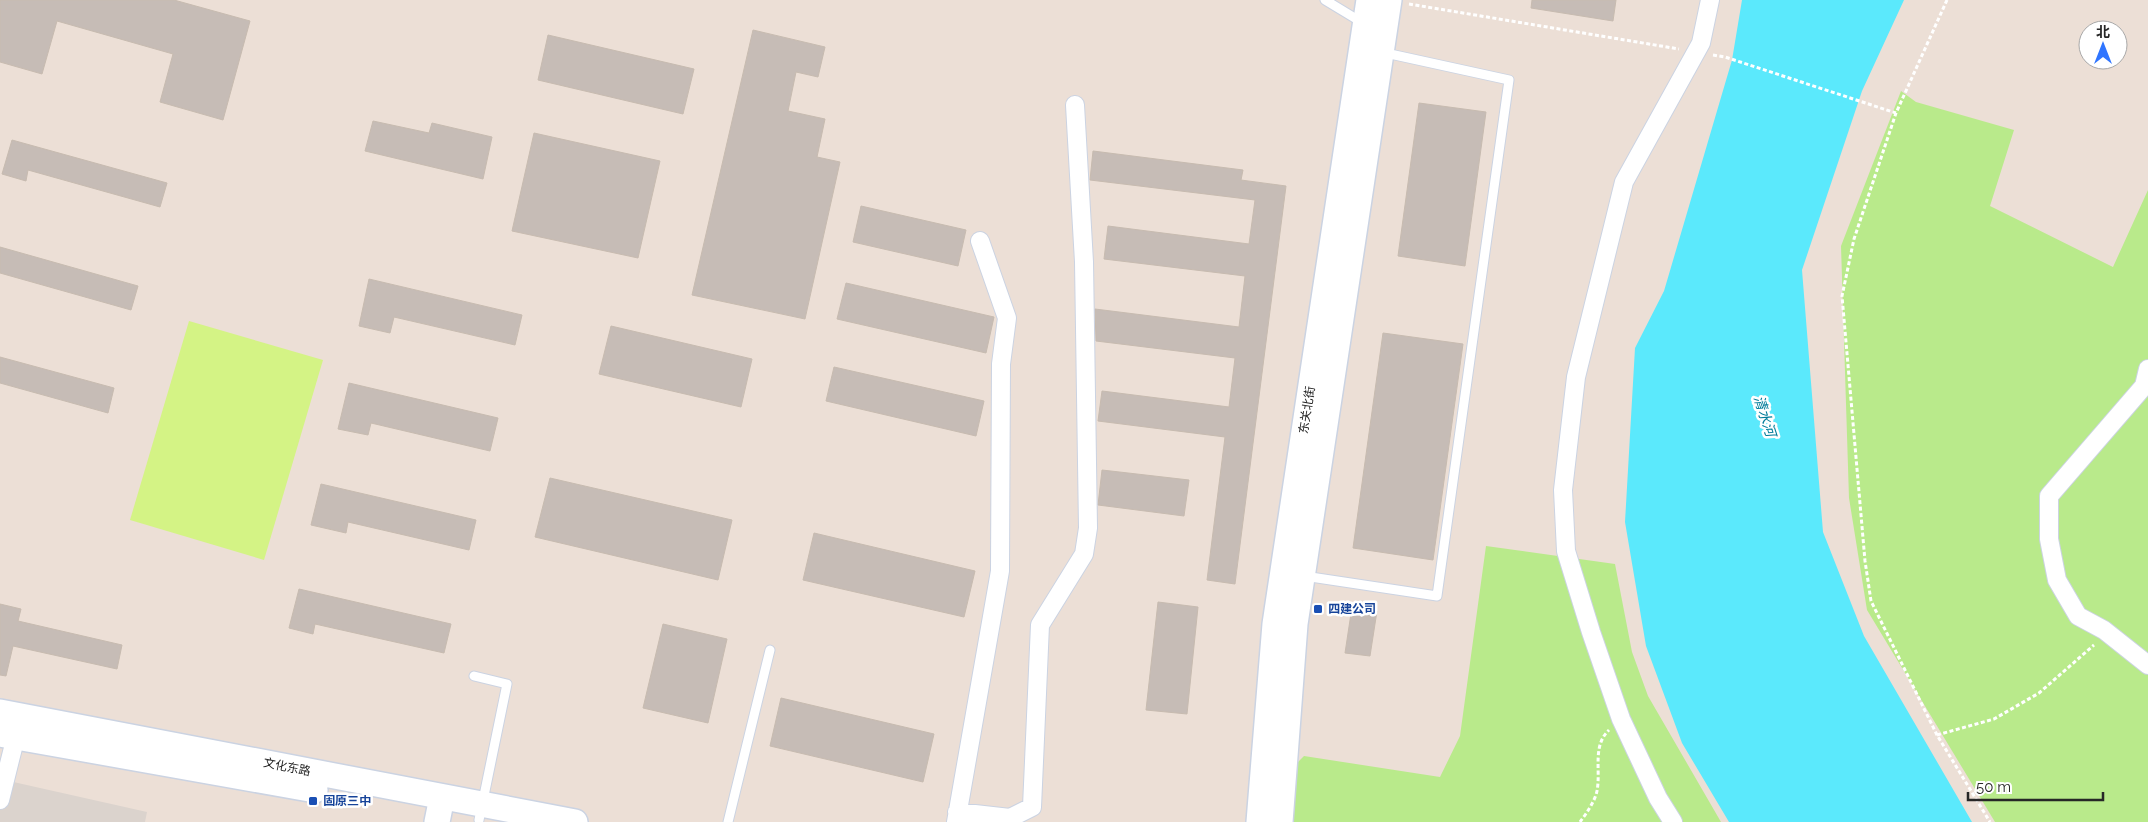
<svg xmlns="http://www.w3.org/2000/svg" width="2148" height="822" font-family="Raleway,'Noto Sans SC',sans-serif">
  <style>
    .green { fill: #b9ea8b }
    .pitch { fill: #d4f385 }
    .plaza { fill: #dbd3cd }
    .water { fill: #5be9fc }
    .building { fill: #c6bcb6; stroke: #c7bbb0 }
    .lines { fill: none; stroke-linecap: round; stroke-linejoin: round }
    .lane-casing { stroke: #cbd3e2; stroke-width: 11 }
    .street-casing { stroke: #cbd3e2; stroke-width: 20 }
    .secondary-casing { stroke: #cbd3e2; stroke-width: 28 }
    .path { stroke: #fff; stroke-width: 3; stroke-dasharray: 4 2.5; stroke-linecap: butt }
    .lane { stroke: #fff; stroke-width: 9 }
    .street { stroke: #fff; stroke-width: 18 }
    .secondary { stroke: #fff; stroke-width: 25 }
    .transit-dot { fill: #1a4fb4; stroke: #fff; stroke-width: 2 }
    .labels { text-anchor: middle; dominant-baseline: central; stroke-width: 5; stroke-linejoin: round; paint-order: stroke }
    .street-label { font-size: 12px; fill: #272727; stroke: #fff }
    .transit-label { font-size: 12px; font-weight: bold; fill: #164399; stroke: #fff; text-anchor: start }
    .water-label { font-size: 14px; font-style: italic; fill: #017c9a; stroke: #fff }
  </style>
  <rect width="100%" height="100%" fill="#ecdfd6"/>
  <path class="green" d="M1901,91L1916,102L2014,130L1990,206L2113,267L2148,190V822H1995L1867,610L1849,498L1841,246Z
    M1486,546L1615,564L1632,652L1648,696L1721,822H1291L1294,766L1304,756L1440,777L1460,736Z"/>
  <path class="pitch" d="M189,321L323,360L264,560L130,520Z"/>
  <path class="plaza" d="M0,779L147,812L145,822H0Z"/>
  <path class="water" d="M1742,0H1904L1862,91L1802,270L1823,532L1864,636L1972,822H1729L1682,743L1646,646L1625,522L1635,348L1664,291L1732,60Z"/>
  <path class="building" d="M0,0H174L250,21L223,120L160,102L173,54L57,21L42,74L0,62Z
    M1532,0H1616L1613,21L1531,8Z
    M753,30L825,47L818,77L796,72L788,111L825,119L817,157L840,162L805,319L692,295Z
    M548,35L694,69L683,114L538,80Z
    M1419,103L1486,112L1465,266L1398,256Z
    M373,121L429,133L432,123L492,137L483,179L365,151Z
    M534,133L660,161L638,258L512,231Z
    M12,140L167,183L160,207L28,170L26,181L2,174Z
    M1093,151L1243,170L1241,180L1286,186L1235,584L1207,580L1225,437L1098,421L1102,391L1229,407L1235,358L1096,341L1095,309L1239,327L1245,276L1104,259L1108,226L1249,244L1255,200L1090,180Z
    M861,206L966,230L958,266L853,242Z
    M0,247L138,286L131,310L0,273Z
    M369,279L522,315L515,345L394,317L390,333L359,326Z
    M846,283L994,317L986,353L837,319Z
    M611,326L752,359L741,407L599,374Z
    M1383,333L1463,344L1433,560L1353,548Z
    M0,357L114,388L108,413L0,383Z
    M834,367L984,401L976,436L826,401Z
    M349,383L498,418L490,451L371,423L368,435L338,429Z
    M1102,470L1189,480L1184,516L1098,505Z
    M550,478L732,520L718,580L535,537Z
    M321,484L476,520L469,550L348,522L346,533L311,525Z
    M814,533L975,571L964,617L803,580Z
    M299,589L451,624L444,653L315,624L313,634L289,628Z
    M1158,602L1198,607L1187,714L1146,710Z
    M0,604L21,609L18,621L122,645L117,669L13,646L6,676L0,675Z
    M1352,607L1377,611L1370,656L1345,653Z
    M663,624L727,639L708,723L643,708Z
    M781,698L934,734L923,782L770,746Z"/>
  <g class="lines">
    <g class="lane-casing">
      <path id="lane" d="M1325,0L1363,23
        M1304,576L1437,596L1509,80L1381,52
        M474,676L507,684L479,820
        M728,822L770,650"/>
    </g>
    <g class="street-casing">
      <path id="street" d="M2148,369L2144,386L2049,496V539L2057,580L2078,616L2104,630L2148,665
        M0,800L16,736
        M957,812L1010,818L1032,807L1040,625L1084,554L1088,528L1084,262L1075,105
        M956,822L1000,571L1001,364L1007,318L980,241
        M1673,822L1658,798L1621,719L1591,632L1566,551L1563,490L1576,377L1624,182L1701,43L1710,0"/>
    </g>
    <g class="secondary-casing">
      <path id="secondary" d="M0,712L575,822
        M0,734L315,790
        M437,822L442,797
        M1259,822L1275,624L1369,0
        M1280,822L1295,624L1389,0"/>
    </g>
    <path class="path" d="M1947,0L1896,113L1854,239L1842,296L1865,561L1871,601L1937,735L1990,822
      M1409,4L1679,49
      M1713,55L1725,57L1896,113
      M1937,735L1994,719L2039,693L2094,645
      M1580,822C1586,814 1595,801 1597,791C1601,770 1592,746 1609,730"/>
    <use href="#lane" class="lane"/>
    <use href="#street" class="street"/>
    <use href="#secondary" class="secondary"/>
  </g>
  <g class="transit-dot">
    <rect x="1313" y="604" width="10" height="10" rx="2.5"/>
    <rect x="308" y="796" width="10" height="10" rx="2.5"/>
  </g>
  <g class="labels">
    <g class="street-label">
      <text transform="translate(1307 410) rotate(-81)">东关北街</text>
      <text transform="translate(287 767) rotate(11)">文化东路</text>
    </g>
    <g class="transit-label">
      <text x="1328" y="609">四建公司</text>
      <text x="323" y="801">固原三中</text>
    </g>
    <g class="water-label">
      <text transform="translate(1765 416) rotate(72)">清水河</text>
    </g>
  </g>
  <g transform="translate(2103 45)"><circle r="24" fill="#ffffff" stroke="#a9a9a9"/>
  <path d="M0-4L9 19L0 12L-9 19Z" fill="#2f75ff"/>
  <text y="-8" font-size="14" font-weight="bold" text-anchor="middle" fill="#272727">北</text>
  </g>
  <path d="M1968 792v8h135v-8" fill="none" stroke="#272727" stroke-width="2.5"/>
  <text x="1976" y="792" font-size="15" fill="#272727" stroke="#ffffff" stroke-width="4" paint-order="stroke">50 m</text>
</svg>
